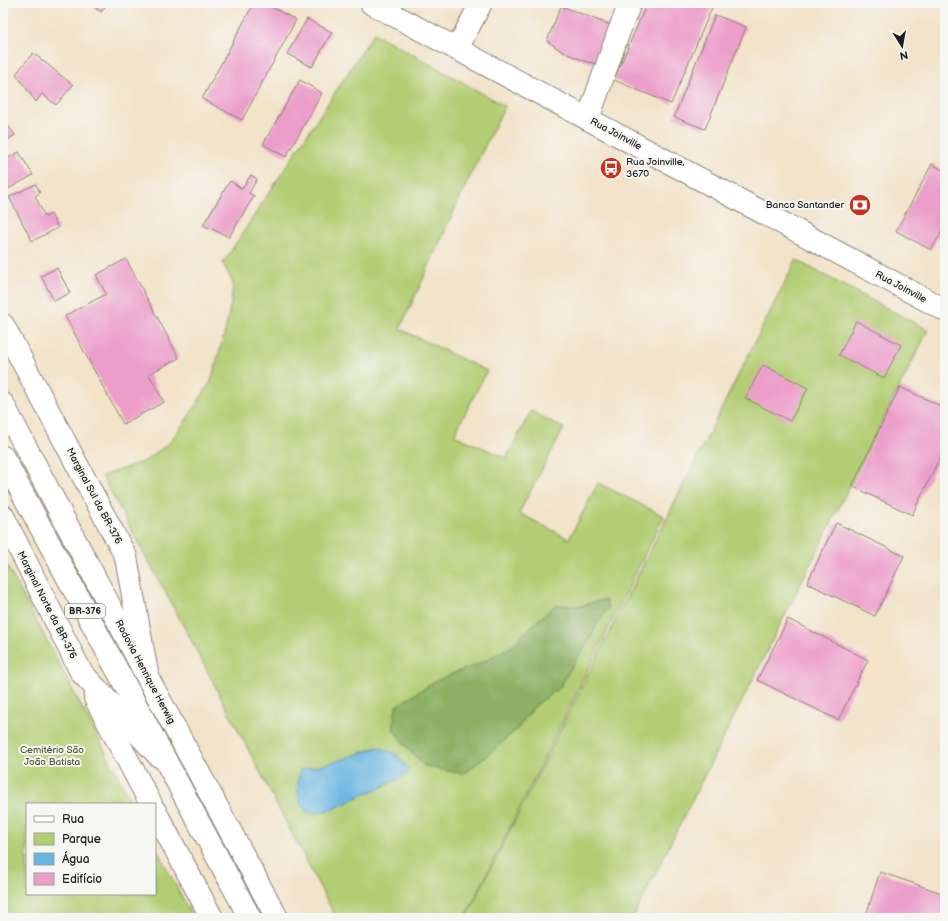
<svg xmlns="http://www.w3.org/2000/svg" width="948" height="921" font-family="'Balsamiq Sans',sans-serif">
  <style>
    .green { fill: #b2cd73; stroke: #677448 }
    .forest { fill: #8db065; stroke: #546640 }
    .water { fill: #67b5e1; stroke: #42687e }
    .building { fill: #ec9eca }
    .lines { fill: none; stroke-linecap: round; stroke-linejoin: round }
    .minor-casing { stroke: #878072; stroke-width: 24 }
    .major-casing { stroke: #878072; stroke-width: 24 }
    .highway-casing { stroke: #878072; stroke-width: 24 }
    .minor { stroke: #fff; stroke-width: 22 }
    .major { stroke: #fff; stroke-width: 22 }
    .highway { stroke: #fff; stroke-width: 22 }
    .labels { text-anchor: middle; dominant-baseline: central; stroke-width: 4; stroke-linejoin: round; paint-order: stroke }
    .shield { fill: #f6f6f2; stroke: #5d5d5c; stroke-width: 1 }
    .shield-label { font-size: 9px; font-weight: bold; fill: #1c1c1c }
    .street-label { font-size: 10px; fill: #1c1c1c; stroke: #f6f6f2 }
    .poi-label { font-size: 10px; fill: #1c1c1c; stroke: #f6f6f2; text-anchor: start }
    .park-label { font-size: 10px; fill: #505a3a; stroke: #f6f6f2 }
  </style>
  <rect width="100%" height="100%" fill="#f6f6f2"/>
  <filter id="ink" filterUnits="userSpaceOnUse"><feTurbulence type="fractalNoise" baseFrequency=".025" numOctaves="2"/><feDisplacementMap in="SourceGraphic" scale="8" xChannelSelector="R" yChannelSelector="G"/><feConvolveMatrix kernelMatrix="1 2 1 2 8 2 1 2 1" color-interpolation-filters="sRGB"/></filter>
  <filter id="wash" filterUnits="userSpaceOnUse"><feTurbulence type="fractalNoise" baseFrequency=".012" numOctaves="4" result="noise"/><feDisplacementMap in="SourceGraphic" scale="16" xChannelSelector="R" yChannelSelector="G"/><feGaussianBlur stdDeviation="0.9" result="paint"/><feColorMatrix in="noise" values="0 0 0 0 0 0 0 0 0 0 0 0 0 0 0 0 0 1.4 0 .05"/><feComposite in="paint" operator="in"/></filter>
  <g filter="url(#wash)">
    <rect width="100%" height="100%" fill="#f2e3c9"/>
    <path class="green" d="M374,33L505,106L472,172L400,329L487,371L454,435L506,458L531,411L564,428L519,513L569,539L598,483L664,516L465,918H336L190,638L102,476L145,461L169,443L187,419L211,381L225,331L231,303L233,283L223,263Z
      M796,260L928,330L633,918H466Z
      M3,558L133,804H27V894H155V846L193,918H3Z"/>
    <path class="forest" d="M605,599L608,608L597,625L586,646L572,666L560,687L535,706L518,728L488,755L463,774L424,766L407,748L393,729L396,706L434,682L454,673L476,665L514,645L523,634L555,605L581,606Z"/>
    <path class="water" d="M378,747L396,754L409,770L403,777L390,783L380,788L364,794L340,806L330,810L317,813L306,812C295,798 297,787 300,770L331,763Z"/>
    <g id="blocks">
      <path class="building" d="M89,3H108L101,12Z
        M254,3H264L296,20L242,120L202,99Z
        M647,3H714L671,104L614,80Z
        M561,6L618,28L606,65L587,62L563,52L547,41Z
        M715,15L746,27L705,129L674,117Z
        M307,19L332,32L312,67L287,54Z
        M33,53L73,85L56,105L42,94L36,102L16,74Z
        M300,80L322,93L286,157L263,144Z
        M3,119L15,135L3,143Z
        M19,152L33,175L3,192V161Z
        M932,164L945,171V226L931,250L896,231Z
        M251,175L257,179L249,193L254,196L229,237L203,225L230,181L242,189Z
        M36,184L40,193L35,196L45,217L51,214L58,228L32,241L9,197Z
        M126,259L179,358L149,374L164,402L123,424L65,316L106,294L96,275Z
        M57,268L70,293L54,301L41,276Z
        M856,321L901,345L884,378L839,355Z
        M763,365L808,388L790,421L745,398Z
        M900,387L945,408V447L912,515L852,486Z
        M836,523L904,556L875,616L807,583Z
        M788,619L868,660L838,720L757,680Z
        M880,872L945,894V903L940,918H865Z"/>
    </g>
  </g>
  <g filter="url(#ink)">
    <use href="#blocks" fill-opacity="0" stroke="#878072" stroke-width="1"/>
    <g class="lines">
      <g class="minor-casing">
        <path id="minor" d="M457,49L481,3
          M588,119L618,34L630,3"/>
      </g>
      <g class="major-casing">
        <path id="major" d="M371,3L945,310
          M3,325L126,557L147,673
          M3,516L81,672L159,756
          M95,698L151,804
          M155,811L212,918"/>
      </g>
      <g class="highway-casing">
        <path id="highway" d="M3,404L149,680L277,918
          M3,457L250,918"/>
      </g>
      <use href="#minor" class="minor"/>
      <use href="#major" class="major"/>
      <use href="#highway" class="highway"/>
    </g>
  </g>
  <defs>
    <g id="bus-disc" transform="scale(1.15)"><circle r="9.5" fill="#c8321e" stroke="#f6f6f2"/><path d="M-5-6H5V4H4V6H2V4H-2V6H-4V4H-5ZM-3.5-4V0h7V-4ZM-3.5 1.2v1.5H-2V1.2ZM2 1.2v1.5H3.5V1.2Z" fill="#fff"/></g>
    <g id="bank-disc" transform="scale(1.15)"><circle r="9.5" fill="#c8321e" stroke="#f6f6f2"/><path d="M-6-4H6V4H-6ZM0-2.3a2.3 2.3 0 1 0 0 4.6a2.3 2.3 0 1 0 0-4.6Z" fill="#fff"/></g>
  </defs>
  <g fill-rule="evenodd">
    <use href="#bus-disc" x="611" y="168"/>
    <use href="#bank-disc" x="860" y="205"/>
  </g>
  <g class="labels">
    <rect class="shield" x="65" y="604" width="40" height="14" rx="3"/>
    <g class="shield-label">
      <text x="85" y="611">BR-376</text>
    </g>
    <g class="street-label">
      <text transform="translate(616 134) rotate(28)">Rua Joinville</text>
      <text transform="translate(901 287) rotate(28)">Rua Joinville</text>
      <text transform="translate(94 496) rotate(62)">Marginal Sul da BR-376</text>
      <text transform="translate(47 605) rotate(63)">Marginal Norte da BR-376</text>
      <text transform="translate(145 672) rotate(62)">Rodovia Henrique Herwig</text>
    </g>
    <g class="poi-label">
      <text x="626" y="162">Rua Joinville,<tspan x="626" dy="12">3670</tspan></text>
      <text x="844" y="205" text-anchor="end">Banco Santander</text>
    </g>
    <g class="park-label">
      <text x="52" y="750">Cemitério São<tspan x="52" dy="12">João Batista</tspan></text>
    </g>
  </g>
  <rect width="948" height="921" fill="none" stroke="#f6f6f2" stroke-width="16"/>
  <rect x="26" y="803" width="130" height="92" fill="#f6f6f2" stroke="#9f9f9c"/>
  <rect x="34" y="816" width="20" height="6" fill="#ffffff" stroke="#9f9f9c"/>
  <text x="62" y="823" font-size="12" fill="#1c1c1c">Rua</text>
  <rect x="34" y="833" width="20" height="12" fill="#b2cd73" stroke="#9f9f9c"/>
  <text x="62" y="843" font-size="12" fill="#1c1c1c">Parque</text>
  <rect x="34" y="853" width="20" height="12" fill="#67b5e1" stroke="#9f9f9c"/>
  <text x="62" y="863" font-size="12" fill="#1c1c1c">Água</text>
  <rect x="34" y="873" width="20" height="12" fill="#ec9eca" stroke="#9f9f9c"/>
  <text x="62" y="883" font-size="12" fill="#1c1c1c">Edifício</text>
  <g transform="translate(902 46) rotate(169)" stroke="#f6f6f2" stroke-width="3" paint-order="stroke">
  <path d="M0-3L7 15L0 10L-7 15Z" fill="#1c1c1c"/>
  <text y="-6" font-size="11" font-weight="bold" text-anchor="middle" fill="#1c1c1c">N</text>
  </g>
</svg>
